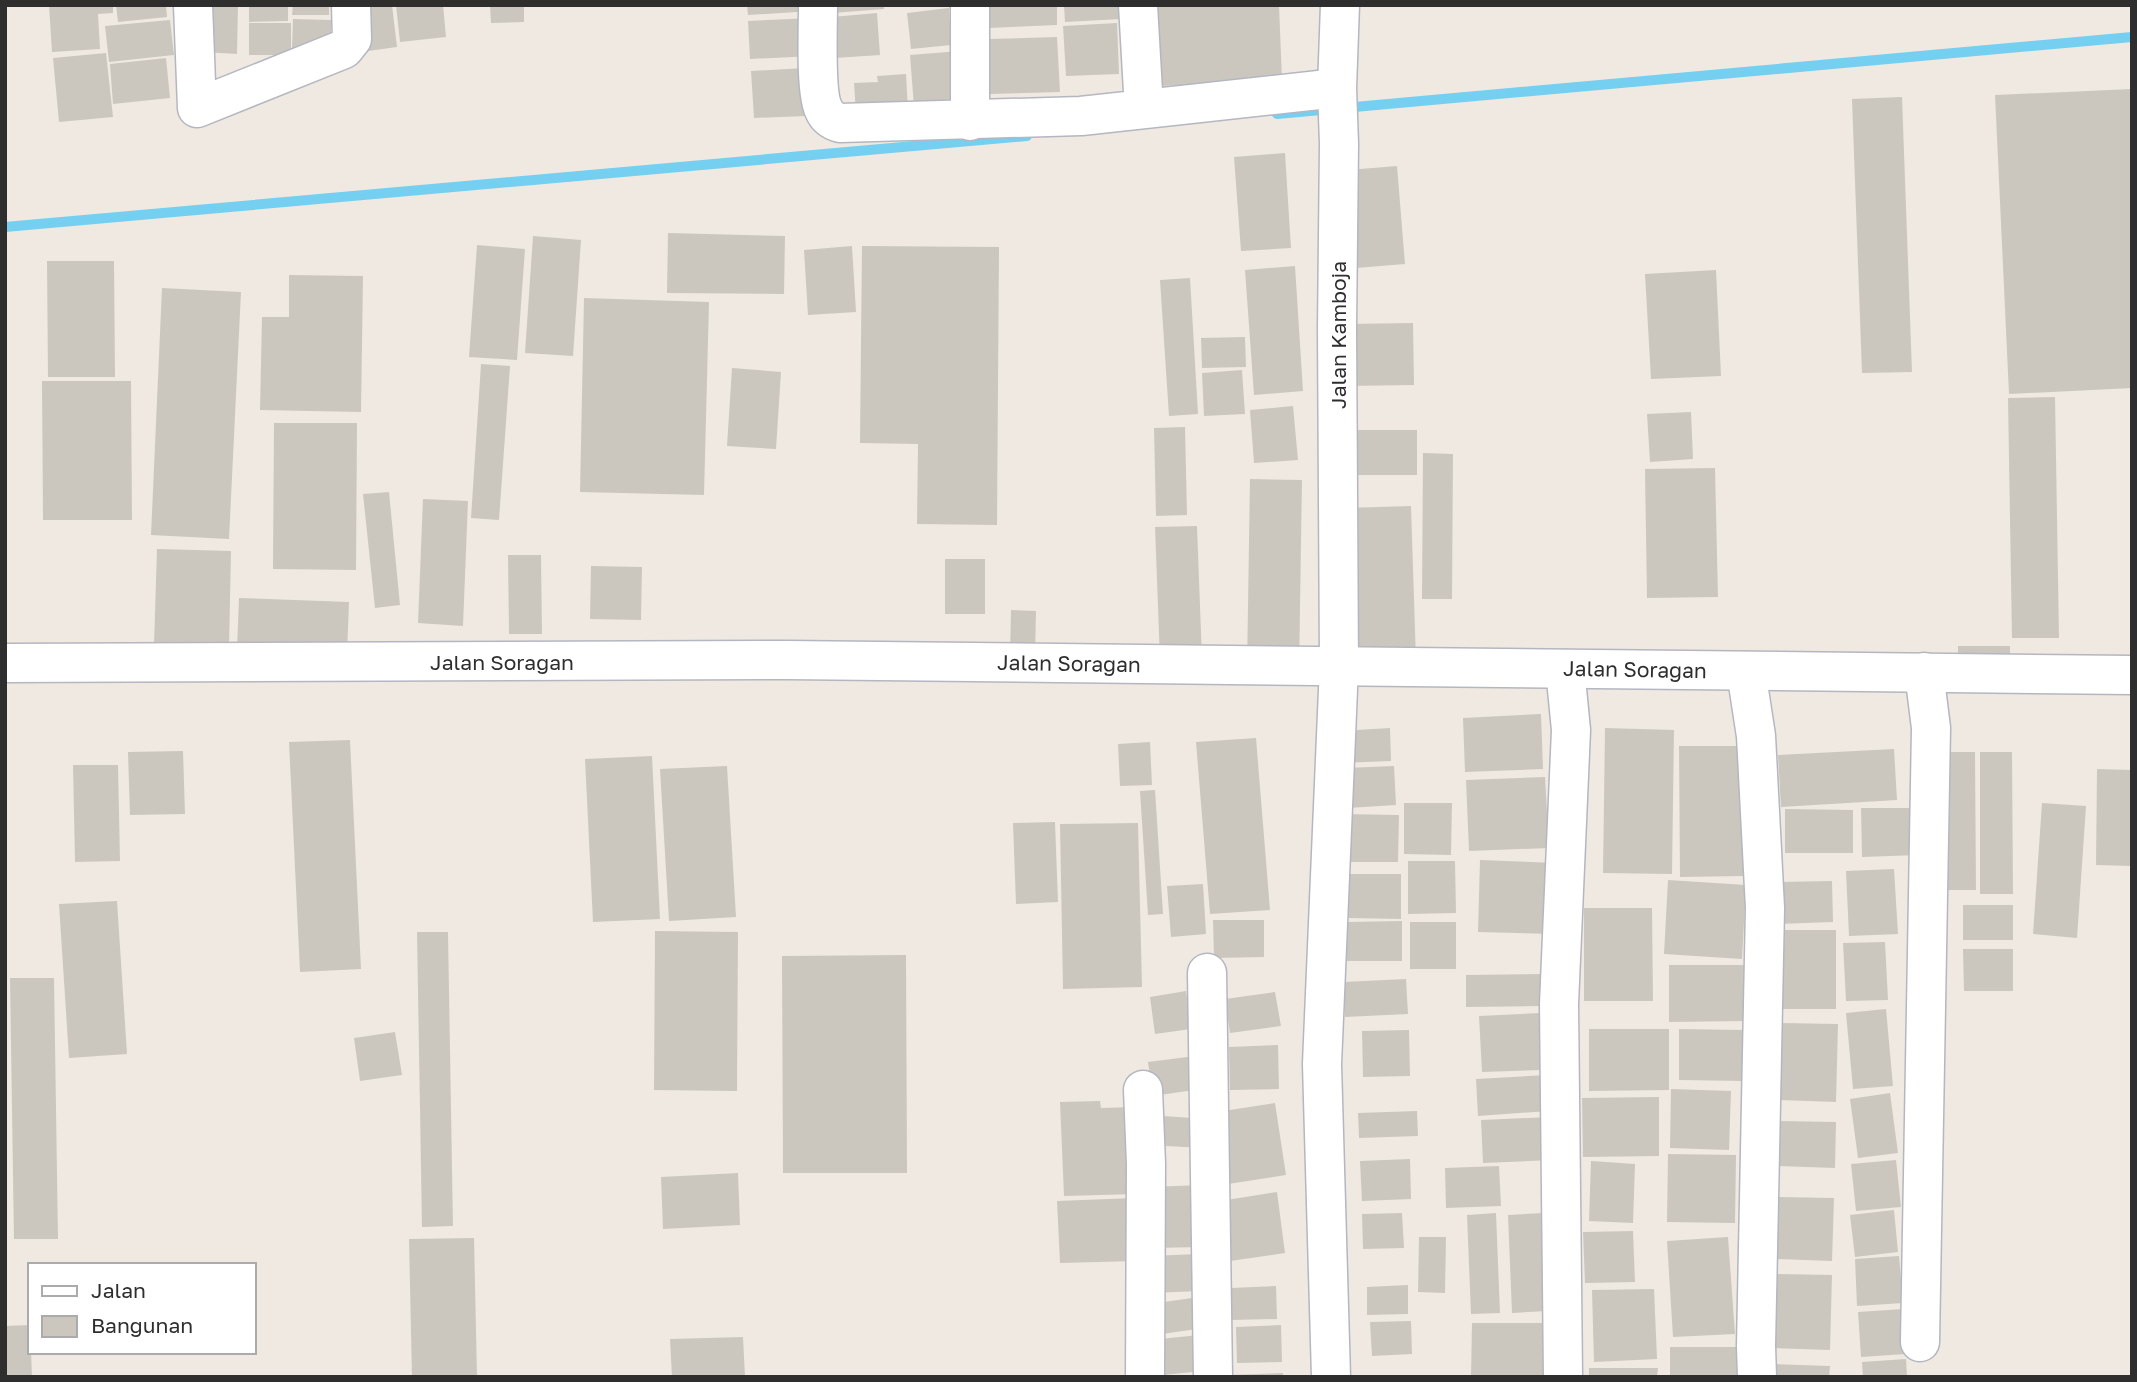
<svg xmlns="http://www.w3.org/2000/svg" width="2137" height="1382" font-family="'Golos Text',sans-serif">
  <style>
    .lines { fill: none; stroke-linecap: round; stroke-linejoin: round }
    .stream { stroke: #75cff0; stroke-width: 10 }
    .building { fill: #cbc7bf }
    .street-casing { stroke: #b4b7c1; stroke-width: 41 }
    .secondary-casing { stroke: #b4b7c1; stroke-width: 41 }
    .street { stroke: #fff; stroke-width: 38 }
    .secondary { stroke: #fff; stroke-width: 38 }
    .labels { text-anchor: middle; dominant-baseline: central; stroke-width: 5; stroke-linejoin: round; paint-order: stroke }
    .street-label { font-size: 21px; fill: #2e2e2e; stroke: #fff }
  </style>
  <rect width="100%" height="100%" fill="#efe9e1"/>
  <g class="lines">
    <path class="stream" d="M1277,114L2132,37
      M5,227L1027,136"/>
  </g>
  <path class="building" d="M49,5H113V13L98,14L100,49L52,52Z
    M116,5H166L167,17L118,22Z
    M203,5H238L237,54L203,52Z
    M249,5H288V21L249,22Z
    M293,5H329V15H292Z
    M356,5H392L397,47L361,52Z
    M396,5H443L446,37L400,42Z
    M490,5H524V22L491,23Z
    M747,5H812V11L748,15Z
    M832,5H884V9L833,13Z
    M987,5H1057V25L988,28Z
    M1064,5H1121V19L1065,22Z
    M1157,5H1279L1282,80L1161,86Z
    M949,8L950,27L959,26L961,44L911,49L907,13Z
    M877,13L880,55L835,58L832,17Z
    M812,18L814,56L750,59L748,21Z
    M293,19L331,20V49L292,48Z
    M170,20L174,55L109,62L105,26Z
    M249,23H291V55H249Z
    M1117,23L1119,74L1066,76L1063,26Z
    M1057,37L1060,92L990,94L988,39Z
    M960,51L953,104L914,107L910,55Z
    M106,53L113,117L59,122L53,58Z
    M166,58L170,98L113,104L110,64Z
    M804,68L806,116L754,118L751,71Z
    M906,74L908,110L856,113L854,83L878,82L877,76Z
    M2132,89V388L2009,394L1995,95Z
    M1902,97L1912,372L1862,373L1852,99Z
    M1285,153L1291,248L1241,251L1234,157Z
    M1397,166L1405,264L1356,268L1348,170Z
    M668,233L785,236L784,294L667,293Z
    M533,236L581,240L573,356L525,353Z
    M477,245L525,249L517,360L469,357Z
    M852,246L856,312L808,315L804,250Z
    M862,246L999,247L997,525L917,524L918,444L860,443Z
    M47,261H114L115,377H48Z
    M1295,266L1303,391L1254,395L1245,270Z
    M1716,270L1721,376L1651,379L1645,274Z
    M289,275L363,276L361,412L260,410L262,317H289Z
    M1190,278L1198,414L1169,416L1160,280Z
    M162,288L241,292L229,539L151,535Z
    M584,298L709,302L704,495L580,492Z
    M1413,323L1414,385L1347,386L1346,324Z
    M1245,337L1246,367L1202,368L1201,338Z
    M481,364L510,366L499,520L471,518Z
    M732,368L781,372L776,449L727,446Z
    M1242,370L1245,414L1204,416L1202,373Z
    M42,381H131L132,520H43Z
    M2055,397L2059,638H2012L2008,398Z
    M1293,406L1298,460L1254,463L1250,410Z
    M1691,412L1693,459L1650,462L1647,414Z
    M274,423H357L356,570L273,569Z
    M1185,427L1187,515L1156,516L1154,428Z
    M1352,430H1417V475H1351Z
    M1423,453L1453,454L1452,599H1422Z
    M1715,468L1718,597L1647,598L1645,469Z
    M1250,479L1302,480L1299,671L1247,670Z
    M389,492L400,605L375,608L363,494Z
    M423,499L468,501L463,626L418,623Z
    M1411,506L1416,661L1350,663L1345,508Z
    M1197,526L1202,659L1160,660L1155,527Z
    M157,549L231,551L229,647L154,645Z
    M508,555H541L542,634H509Z
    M945,559H985V614H945Z
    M591,566L642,567L641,620L590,619Z
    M239,598L349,602L347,653L237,649Z
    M1011,610L1036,611L1035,658L1010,657Z
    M1958,646H2010V683H1958Z
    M1541,714L1543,769L1465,772L1463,718Z
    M1390,728L1391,761L1340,763L1339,731Z
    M1605,728L1674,730L1672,874L1603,873Z
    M1256,738L1270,910L1210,914L1196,742Z
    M350,740L361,969L300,972L289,742Z
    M1150,742L1152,785L1120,786L1118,744Z
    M1679,746H1744L1745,876L1680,877Z
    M1894,749L1897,800L1781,807L1778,755Z
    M183,751L185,814L130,815L128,752Z
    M1938,752H1975L1976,890H1939Z
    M1980,752H2012L2013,894H1980Z
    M652,756L660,919L593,922L585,759Z
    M73,765H118L120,861L75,862Z
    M727,766L736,917L669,921L660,769Z
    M1394,766L1396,805L1348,808L1346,768Z
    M2097,769L2132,770V866L2096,865Z
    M1545,777L1549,848L1469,851L1466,780Z
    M1155,790L1163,914L1148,915L1140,791Z
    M1404,803H1452L1451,855L1404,854Z
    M2042,803L2086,806L2077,938L2033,934Z
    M1861,808H1917L1918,855L1862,857Z
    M1785,809L1853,810V853H1785Z
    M1345,814L1399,815L1398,862H1345Z
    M1055,822L1058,902L1016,904L1013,823Z
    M1138,823L1142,987L1063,989L1060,824Z
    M1480,860L1555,863L1554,934L1478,932Z
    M1408,861H1455L1456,913L1408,914Z
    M1894,869L1898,934L1849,936L1846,871Z
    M1348,874H1401V919L1348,918Z
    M1668,880L1746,885L1742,959L1664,954Z
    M1832,881L1833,922L1775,924L1774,882Z
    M1203,884L1206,934L1171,937L1167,886Z
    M117,901L127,1054L69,1058L59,904Z
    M1963,905H2013V940H1963Z
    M1584,908H1652L1653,1001H1584Z
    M1213,920H1264V957L1214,958Z
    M1402,921V961H1347L1346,922Z
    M1410,922H1456V969H1410Z
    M1777,930H1836V1009H1778Z
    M655,931L738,932L737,1091L654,1090Z
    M417,932H448L453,1226L422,1227Z
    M1885,942L1888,1000L1846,1001L1843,943Z
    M1963,949H2013V991H1964Z
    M906,955L907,1173H783L782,956Z
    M1669,965H1745L1746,1021L1669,1022Z
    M1544,974V1006L1466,1007V975Z
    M10,978H54L58,1239H14Z
    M1406,979L1408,1014L1345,1017L1344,982Z
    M1186,991L1191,1029L1155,1034L1150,997Z
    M1275,992L1281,1026L1230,1033L1225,999Z
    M1886,1009L1893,1086L1853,1089L1846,1013Z
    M1540,1013L1543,1070L1482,1072L1479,1016Z
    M1782,1023L1838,1024L1836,1102L1779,1100Z
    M1589,1029H1669V1090L1589,1091Z
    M1679,1029L1745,1030L1744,1081L1679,1080Z
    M1409,1030L1410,1076L1363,1077L1362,1031Z
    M395,1032L402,1075L360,1081L354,1038Z
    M1278,1045L1279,1089L1230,1090L1229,1047Z
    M1195,1056L1201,1089L1153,1096L1148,1062Z
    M1547,1075L1549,1111L1478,1116L1476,1079Z
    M1671,1089L1731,1091L1729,1150L1670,1148Z
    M1890,1093L1898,1153L1858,1158L1850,1099Z
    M1659,1097V1156L1583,1157L1582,1098Z
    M1100,1101L1101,1108L1134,1107L1138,1194L1064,1196L1060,1102Z
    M1275,1103L1286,1175L1228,1184L1217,1112Z
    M1417,1111L1418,1136L1359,1138L1358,1113Z
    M1149,1115L1206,1119L1204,1148L1147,1145Z
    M1550,1117L1552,1160L1483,1163L1481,1120Z
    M1779,1121L1836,1122L1835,1168L1778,1166Z
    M1668,1154L1736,1155L1735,1223L1667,1222Z
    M1410,1159L1411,1199L1362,1201L1360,1161Z
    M1896,1160L1901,1207L1856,1211L1851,1164Z
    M1591,1161L1635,1164L1633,1223L1589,1221Z
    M1499,1166L1501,1206L1446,1208L1445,1168Z
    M738,1173L740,1225L663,1229L661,1177Z
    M1202,1185L1204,1247L1151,1248L1149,1187Z
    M1277,1192L1285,1253L1223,1262L1214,1202Z
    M1777,1197L1834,1198L1832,1261L1776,1259Z
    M1134,1198L1136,1261L1060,1263L1057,1201Z
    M1894,1210L1898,1252L1855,1257L1850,1215Z
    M1402,1213L1404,1248L1363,1249L1362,1214Z
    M1496,1213L1500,1313L1471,1314L1467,1215Z
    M1543,1213L1547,1311L1512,1313L1508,1215Z
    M1633,1231L1635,1282L1585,1283L1583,1232Z
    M1419,1237H1446L1445,1293L1418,1292Z
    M1728,1237L1735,1334L1673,1337L1667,1241Z
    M474,1238L477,1377H412L409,1239Z
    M1199,1254L1201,1291L1150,1293L1149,1256Z
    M1899,1256L1903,1303L1857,1306L1855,1259Z
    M1775,1274L1832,1275L1830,1350L1773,1348Z
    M1408,1285V1314L1367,1315V1287Z
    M1276,1286L1277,1319L1232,1320L1231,1288Z
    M1654,1289L1657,1359L1594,1362L1592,1290Z
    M1199,1297L1204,1328L1155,1335L1150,1304Z
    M1903,1309L1906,1354L1861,1357L1858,1312Z
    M1411,1321L1412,1354L1372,1356L1370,1322Z
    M1472,1323H1545V1377H1471Z
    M30,1325L32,1377H5V1326Z
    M1281,1325L1282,1362L1237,1363L1236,1327Z
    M1199,1335L1203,1371L1153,1376L1150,1340Z
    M743,1337L745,1377H672L670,1339Z
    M1670,1347H1741V1377H1670Z
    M1906,1359L1907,1377H1863L1862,1362Z
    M1773,1364L1830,1366L1829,1377H1773Z
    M1589,1368H1658L1657,1377H1589Z
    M1283,1373V1377H1229V1375Z"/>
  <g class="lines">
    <g class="street-casing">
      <path id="street" d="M193,5L197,108L344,49L352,39L351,5
        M818,5C818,27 815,94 824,110C827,117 833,121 840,123L1081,116L1337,88
        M1138,5L1144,109
        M970,121V5
        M1746,671L1756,736L1765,908L1756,1346L1757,1377
        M1207,973L1213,1377
        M1143,1090L1146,1164L1145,1377
        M1920,1342L1931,728L1924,672
        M1331,1377L1322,1064L1339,666L1337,329L1339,144L1337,88L1340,5
        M1563,1377L1559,1004L1571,730L1565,669"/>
    </g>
    <g class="secondary-casing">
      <path id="secondary" d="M5,663L787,660L2132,675"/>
    </g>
    <use href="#street" class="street"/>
    <use href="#secondary" class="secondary"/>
  </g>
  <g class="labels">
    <g class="street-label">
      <text transform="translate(1338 335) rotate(-90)">Jalan Kamboja</text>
      <text x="502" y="662">Jalan Soragan</text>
      <text transform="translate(1069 663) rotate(1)">Jalan Soragan</text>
      <text transform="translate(1635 669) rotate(1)">Jalan Soragan</text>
    </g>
  </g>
  <rect width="2137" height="1382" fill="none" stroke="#2e2e2e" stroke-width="14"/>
  <rect x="28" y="1263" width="228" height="91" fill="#ffffff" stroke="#ababab" stroke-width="2"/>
  <rect x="42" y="1286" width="35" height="10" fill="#ffffff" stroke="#ababab" stroke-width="2"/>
  <text x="91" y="1298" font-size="21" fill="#2e2e2e">Jalan</text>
  <rect x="42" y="1316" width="35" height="21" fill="#cbc7bf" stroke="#ababab" stroke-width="2"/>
  <text x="91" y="1333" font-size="21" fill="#2e2e2e">Bangunan</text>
</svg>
